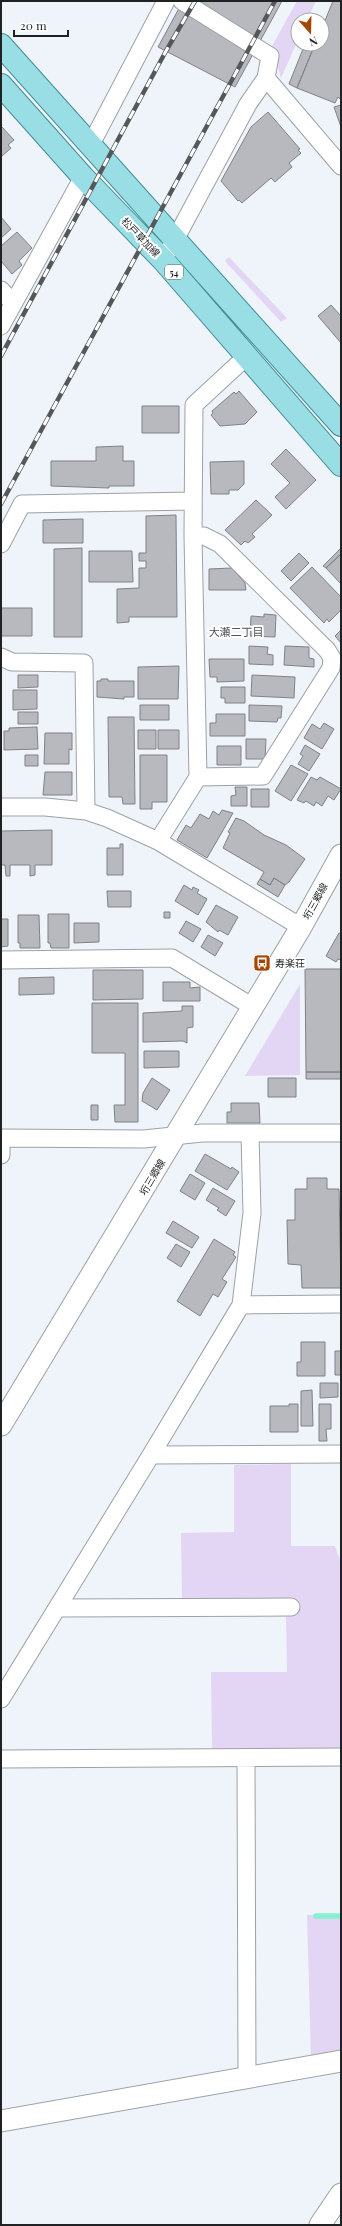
<svg xmlns="http://www.w3.org/2000/svg" width="342" height="2226" font-family="'Playfair Display','Noto Sans JP',serif">
  <style>
    .green { fill: #e3d6f4 }
    .lines { fill: none; stroke-linecap: round; stroke-linejoin: round }
    .stream { stroke: #84f1cf; stroke-width: 5.5 }
    .building { fill: #b7b9bf; stroke: #808288 }
    .minor-casing { stroke: #9ca2a6; stroke-width: 19 }
    .tertiary-casing { stroke: #9ca2a6; stroke-width: 23 }
    .primary-casing { stroke: #428d95; stroke-width: 24 }
    .minor { stroke: #fff; stroke-width: 17 }
    .tertiary { stroke: #fff; stroke-width: 21 }
    .primary { stroke: #99dde5; stroke-width: 22 }
    .rail-casing { stroke: #55585a; stroke-width: 4.5 }
    .rail { stroke: #fff; stroke-width: 3; stroke-dasharray: 9; stroke-linecap: butt }
    .labels { text-anchor: middle; dominant-baseline: central; stroke-width: 4; stroke-linejoin: round; paint-order: stroke }
    .shield { fill: #fff; stroke: #626464; stroke-width: 1 }
    .shield-label { font-size: 9px; font-weight: bold; fill: #1f2122 }
    .street-label { font-size: 10px; fill: #1f2122; stroke: #fff }
    .poi-label { font-size: 10px; fill: #1f2122; stroke: #fff; text-anchor: start }
    .neighbourhood-label { font-size: 11px; fill: #4f5457; stroke: #fff }
  </style>
  <rect width="100%" height="100%" fill="#eef4f9"/>
  <path class="green" d="M297,1H316L307,20H298V40L281,78L272,46Z
    M229,257L287,318L281,322L225,261Z
    M300,984V1075L245,1076Z
    M291,1464V1546H335L341,1563V1748L212,1749L211,1672H287L286,1616L293,1615V1599L182,1600L181,1533L234,1532V1465Z
    M341,1914V2053L311,2058L307,1915Z"/>
  <g class="lines">
    <path class="stream" d="M316,1916H341"/>
  </g>
  <path class="building" d="M183,1H282L235,87L158,47Z
    M333,1H341V100L338,97L335,103L297,88L315,44H322V28Z
    M305,44H315L297,88L289,84Z
    M341,105V127L334,107Z
    M268,112L300,149L298,150L301,153L289,163L292,167L275,182L271,178L242,203L239,200L238,201L221,181L251,127Z
    M1,126L14,140L8,145L11,148L1,157Z
    M1,217L11,229L1,238Z
    M17,232L32,248L19,261L22,265L12,274L1,261V246Z
    M331,305L341,316V343L318,316Z
    M239,391L257,412L245,424L220,426L211,415L213,413L212,411L234,392L236,394Z
    M142,406H179V433H142Z
    M123,446V461H134V486H109V488L51,486V461H96V447Z
    M286,449L316,480L286,509L275,497L290,483L271,464Z
    M244,461V484L238,490H229V494H211L210,462Z
    M256,500L272,515L252,534L255,537L248,543L245,541L241,545L225,530Z
    M176,515L177,617H129V622L117,623V589L139,588V568H146V561H139V553H146V516Z
    M83,519V543H43V520Z
    M82,548V637H54V549Z
    M341,548V554L326,568L323,566Z
    M89,551H132L133,582H89Z
    M299,553L309,563L291,581L281,571Z
    M341,554V584L326,568Z
    M312,567L341,597V610L329,622L327,619L324,623L290,588Z
    M232,568L245,583L246,590H209V569Z
    M1,608H32V636H1Z
    M264,614L276,615L275,637L250,636L251,616L264,617Z
    M341,630V643L335,636Z
    M249,646L268,647L267,654L273,655V665L249,664Z
    M285,646L309,647V658L314,659V667L284,665Z
    M209,659H244V681L217,682V677H210Z
    M179,666L178,699H138V667Z
    M18,675H38V687L18,688Z
    M252,675L295,677L294,698L251,696Z
    M101,679H108V681H134V697H124V699L97,697V681H101Z
    M221,687H245V703H225V698H221Z
    M13,690H37V709L13,710Z
    M140,705H169V720H140Z
    M249,705L282,706L281,718H278L277,722L249,721Z
    M18,712H38V724H18Z
    M216,714H245V736H210V723H216Z
    M108,717H134L135,804H123L122,797H109Z
    M324,723L334,729L322,749L304,738L312,724L320,729Z
    M37,727L38,749L4,750V731H9V728Z
    M138,730H156V749H138Z
    M158,730H179V749H158Z
    M45,733H72V750L69,749V764H44Z
    M246,739H266L265,759H246Z
    M305,745L320,754L309,771L298,764L303,756L300,754Z
    M217,746H241V765H217Z
    M25,755H38V766H25Z
    M140,755H167V802H152V809H140Z
    M291,765L308,774L291,801L275,791Z
    M45,772H72V795H43Z
    M311,777L317,780L320,777L341,789L334,800L328,796L322,806L316,802L314,806L306,801L304,803L297,800Z
    M235,787H247V806H231V796L236,795Z
    M251,789H269V807H251Z
    M222,810L233,813L207,858L177,840L186,825L191,828L200,814L209,819L213,811L219,815Z
    M236,818L244,821L264,835L286,845L305,859L289,882L285,885L274,878L270,885L260,879L264,872L223,848L230,833L228,832Z
    M52,830V865H35V875L30,876V865H10V876H6L5,865H1V831Z
    M120,844H123V875H107V848H120Z
    M274,878L285,885L278,897L257,884L260,879L270,885Z
    M184,885L192,890L193,887L199,890L197,893L207,899L198,915L175,901Z
    M107,891H131V907H108Z
    M216,905L238,917L228,935L219,930L218,932L206,922Z
    M164,912H170V918H164Z
    M48,914H69V948H51L50,943H48Z
    M18,915H39L40,948H20V943H18Z
    M1,919H8V946L1,947Z
    M186,921L201,929L193,942L179,933Z
    M74,923H99V942L74,943Z
    M339,933L341,934V960L338,959L336,962L326,956Z
    M208,935L223,943L215,956L201,947Z
    M305,969H341V1072H306Z
    M93,970H143V999L93,1000Z
    M54,977V994L19,995V978Z
    M163,982H190V988L200,987V1001H163Z
    M92,1003H138V1122H115L114,1105H125V1053H92Z
    M182,1006H193V1027L187,1028V1043L183,1041L143,1042V1013L182,1011Z
    M144,1051H179V1067L144,1068Z
    M306,1072H341V1079H306Z
    M152,1078L170,1090L157,1110L142,1101L143,1093Z
    M268,1078H296V1097H268Z
    M231,1103H259L260,1123H227V1112H231Z
    M91,1105H98V1120H91Z
    M205,1154L231,1169L232,1167L239,1172L227,1190L195,1171Z
    M190,1174L205,1183L195,1200L180,1191Z
    M307,1178H327V1189H339L341,1288H302L301,1265L288,1264L287,1220H295V1189H307Z
    M213,1188L235,1201L226,1216L217,1210L219,1208L206,1200Z
    M173,1221L199,1237L192,1248L166,1233Z
    M214,1239L235,1252L233,1255L236,1257L222,1279L227,1282L218,1297L213,1294L200,1316L177,1301Z
    M176,1244L190,1252L181,1267L167,1258Z
    M301,1342H325V1376H297V1362H301Z
    M335,1351H341V1375H335Z
    M320,1383H338V1397L320,1398Z
    M312,1390L313,1426H301V1391Z
    M289,1404H298V1432H270V1406H289Z
    M319,1404H331V1429H326L327,1441H319Z"/>
  <g class="lines">
    <g class="minor-casing">
      <path id="minor" d="M182,1L270,56L266,78
        M90,146L166,1
        M170,249L248,104L266,78L341,166
        M1,290L13,303
        M1,326L83,177
        M193,536H204L220,544L327,650L332,658L331,668L263,776L198,777
        M1,544L22,504L193,501
        M1,657L12,662L84,663L86,811
        M1,807H45L86,811L107,818L158,841L301,927
        M158,841L198,777L193,536L194,405L247,356
        M1,960L172,958L253,1007
        M1,1138L144,1139L202,1133H341
        M1,1155V1138
        M241,1305L341,1304
        M151,1455L341,1454
        M57,1608L291,1607
        M1,1699L151,1455L241,1305L252,1213L250,1134
        M246,1758L247,2078
        M1,1759L341,1757"/>
    </g>
    <g class="tertiary-casing">
      <path id="tertiary" d="M1,1425L301,927L341,855
        M1,2121L341,2061
        M320,2225L341,2194"/>
    </g>
    <g class="primary-casing">
      <path id="primary" d="M1,45L341,425
        M1,85L83,177L164,261L341,465"/>
    </g>
    <use href="#minor" class="minor"/>
    <use href="#tertiary" class="tertiary"/>
    <use href="#primary" class="primary"/>
    <g class="rail-casing">
      <path id="rail" d="M1,356L166,51L195,1
        M1,504L275,1"/>
    </g>
    <use href="#rail" class="rail"/>
  </g>
  <defs>
    <g id="bus-square" transform="scale(0.9)"><rect x="-9" y="-9" width="18" height="18" rx="4" fill="#a54403" stroke="#fff"/><path d="M-5-6H5V4H4V6H2V4H-2V6H-4V4H-5ZM-3.5-4V0h7V-4ZM-3.5 1.2v1.5H-2V1.2ZM2 1.2v1.5H3.5V1.2Z" fill="#fff"/></g>
  </defs>
  <g fill-rule="evenodd">
    <use href="#bus-square" x="262" y="963"/>
  </g>
  <g class="labels">
    <rect class="shield" x="165" y="265" width="18" height="14" rx="3"/>
    <g class="shield-label">
      <text x="174" y="272">54</text>
    </g>
    <g class="street-label">
      <text transform="translate(141 237) rotate(46)">松戸草加線</text>
      <text transform="translate(315 901) rotate(-61)">垳三郷線</text>
      <text transform="translate(152 1177) rotate(-59)">垳三郷線</text>
    </g>
    <g class="poi-label">
      <text x="275" y="963">寿楽荘</text>
    </g>
    <g class="neighbourhood-label">
      <text x="236" y="631">大瀬二丁目</text>
    </g>
  </g>
  <rect width="342" height="2226" fill="none" stroke="#1f2122" stroke-width="4"/>
  <g transform="translate(310 32) rotate(160)"><circle r="19" fill="#ffffff" stroke="#a5a6a7"/>
  <path d="M0-3L7 15L0 10L-7 15Z" fill="#a54403"/>
  <text y="-6" font-size="11" font-weight="bold" text-anchor="middle" fill="#1f2122">N</text>
  </g>
  <path d="M14 30v6h54v-6" fill="none" stroke="#1f2122" stroke-width="2"/>
  <text x="20" y="30" font-size="12" fill="#1f2122" stroke="#ffffff" stroke-width="3" paint-order="stroke">20 m</text>
</svg>
